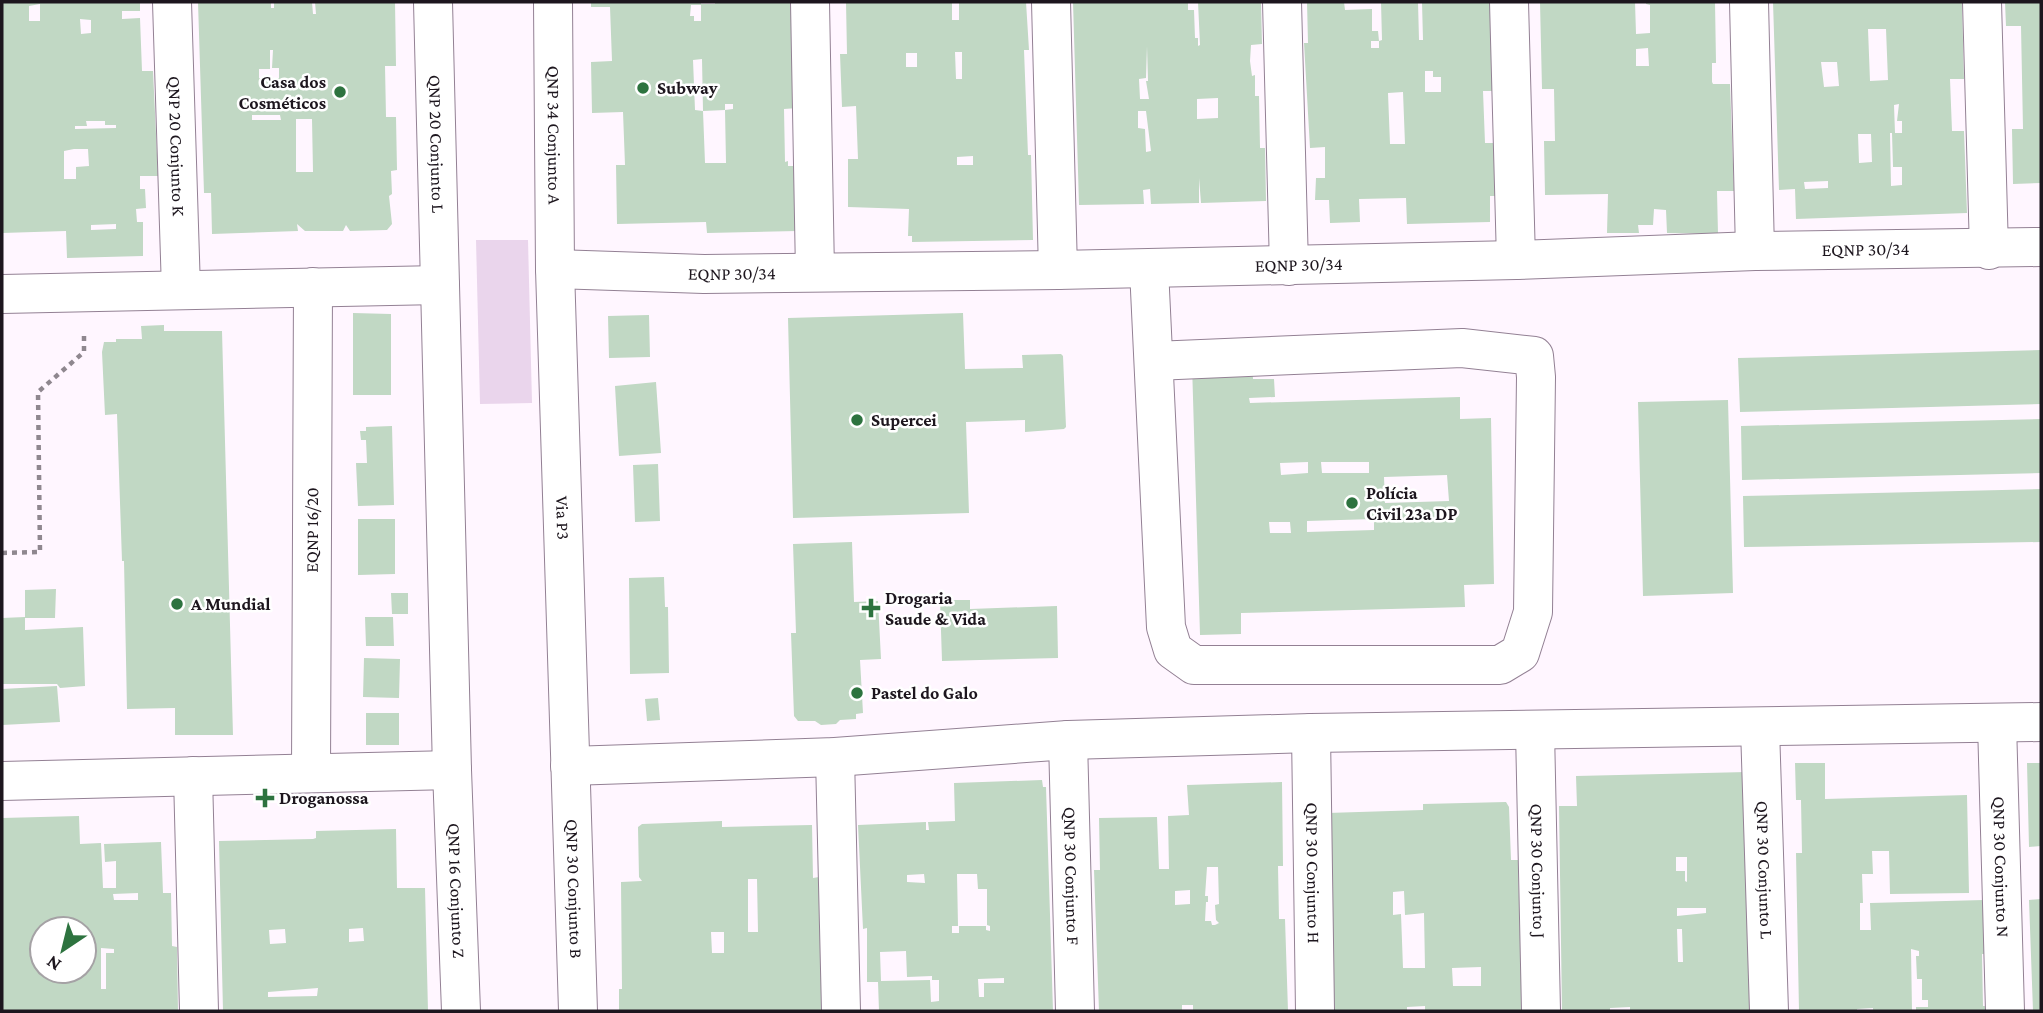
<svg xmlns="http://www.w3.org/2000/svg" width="2043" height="1013" font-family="'Crimson Pro',serif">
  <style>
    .green { fill: #ead5ec }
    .building { fill: #c1d8c4; fill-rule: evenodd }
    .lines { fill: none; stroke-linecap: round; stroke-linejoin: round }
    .minor-casing { stroke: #938094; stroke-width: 40 }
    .path { stroke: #8f878f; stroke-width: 4.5; stroke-dasharray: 5 5; stroke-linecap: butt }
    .minor { stroke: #fff; stroke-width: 38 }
    .poi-dot { fill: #2d733f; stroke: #fff; stroke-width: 2.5 }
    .labels { text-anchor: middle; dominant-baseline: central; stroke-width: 5; stroke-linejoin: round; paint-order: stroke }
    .poi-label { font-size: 18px; font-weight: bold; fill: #1d161e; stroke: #fff; text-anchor: start }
    .street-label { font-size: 18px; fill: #1d161e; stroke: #fff }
  </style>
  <rect width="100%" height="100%" fill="#fff6ff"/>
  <path class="green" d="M528,240L532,403L480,404L476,240Z"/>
  <path class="building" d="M2,2H140V11H122V19L140,18L142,71H153L158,176H140V189H145L146,208L136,209L137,222H143V256L67,258L66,231L2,233ZM40,4V21H29V6ZM80,19L91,20V33L81,34ZM86,121H105V125H116V128L75,129V126H87ZM74,149H88L89,166L76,167V179H64V151ZM116,224V229L91,230V225Z
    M198,2H271V8H274V2H312L313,14H316L315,2H395L396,66H385L386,117H396L397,170L391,171L392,194L389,196L392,224L387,230L350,231L346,225L343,231H305L297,224L298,231L212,234L211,193H204ZM270,50H273L272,68H279V78H259V69H270ZM252,115H280L281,120H252ZM296,119H312L313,172H296Z
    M591,2H701V4H715V2H796L798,108L784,109L785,162L788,161V166H795L797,231L707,233L706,222L617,224L616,165H625L623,112L592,113L591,62L612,61L610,7H591ZM691,5H701V21H694V16H690ZM702,59L703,111L725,110V104H733V109L725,110L726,163H705L703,111L695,110L693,60Z
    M846,2H952V20H959V2H1026L1029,50H1024L1028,155H1031L1033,240L912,242V236H908L909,209L848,207V159H858L856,106L842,107L840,54H847ZM955,52H962V79H956ZM906,53H917V67H906ZM973,156V165H957V157Z
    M1073,2H1188V10H1194L1195,38H1198V46L1200,45L1198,2H1261L1262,44L1251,45L1250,61L1252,76L1255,75V96H1259L1260,148H1265L1266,201L1201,203L1199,178V203L1151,204L1150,189L1143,190L1144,204L1079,205ZM1147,46L1148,81H1146L1149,99H1140L1139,79L1146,78ZM1218,98V118L1197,119V99ZM1138,111H1146L1151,151L1146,152L1145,129L1138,128Z
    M1307,2H1344L1345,10L1372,9V31H1378L1379,41H1371V48H1379V41L1382,40L1381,2H1418L1419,40H1423L1422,2H1497L1498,91H1483L1485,143H1497L1500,196H1490V222L1407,224L1406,198L1359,199L1360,222L1330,223L1329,200H1315L1316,178H1325V147L1310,148L1304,43H1308ZM1425,71H1433V77H1441V92H1425ZM1403,92L1405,144H1390L1388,93Z
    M1540,2H1635L1636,34L1650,33V5L1646,4V2H1715L1716,63H1712V82L1713,84H1730L1734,191H1717L1718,234L1667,233L1666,210L1654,209L1653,225H1638L1639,233H1607L1608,194L1545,195L1544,141H1555L1554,89H1542ZM1648,48L1649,66H1636V49Z
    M1773,2H1962L1964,79H1950L1952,131H1964L1967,213L1796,219L1795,189L1779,190ZM1868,29H1886L1888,80L1870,81ZM1821,62H1837L1839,86L1824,87ZM1899,104L1897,121H1902V133H1895L1894,105ZM1890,133H1892L1893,167H1902V185L1891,186ZM1858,134H1871L1872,162L1859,163ZM1828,181V188L1805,189L1804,182Z
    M2005,2H2041V183L2013,184L2012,129H2023L2021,26H2006Z
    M353,313L391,314V395H353Z
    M963,313L965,369L1023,368L1022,355L1061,354L1063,356L1066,427L1064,429L1025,432V420L966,422L969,513L793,518L788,318Z
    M649,315L650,357L609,358L608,316Z
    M164,325V331H222L233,735H175V708L127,709L124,561H122L117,414L105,415L102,352L104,342H116V339H142L141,326Z
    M2041,350V404L1740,412L1738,358Z
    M1252,363L1253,379H1274L1275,397L1249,398L1250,403L1460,397V419L1491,418L1494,584L1464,585L1465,607L1241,613V634L1200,635L1192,364ZM1308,462V473L1281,475L1280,463ZM1321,462H1369V473H1322ZM1447,475L1449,501L1385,503L1384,477ZM1374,519V530L1307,532V521ZM1269,522H1290L1291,533H1270Z
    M656,382L661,453L619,456L615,386Z
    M1728,400L1733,593L1643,596L1638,402Z
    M2041,419V473L1742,480L1741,426Z
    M392,426L394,505L358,506L356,463H367L366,440H361L360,431H366V427Z
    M658,464L660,521L635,522L633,465Z
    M2041,489V542L1744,547L1743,496Z
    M358,519H395V574L358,575Z
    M852,542L854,602L878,601L881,659L860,660L863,713L856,714V719L840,720L836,724L821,725L815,721H798L794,716L791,633H796L793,544Z
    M664,577L665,607H668L669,673L630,674L629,578Z
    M56,589L55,618H25V630L83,627L85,686L60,688L57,684H2V618L25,617V590Z
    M391,593H408V614H392Z
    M940,600H970V609L1057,606L1058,658L942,661Z
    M365,617H393L394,646H366Z
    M364,658L400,659L399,698L363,697Z
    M57,686L60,722L2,725V689Z
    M658,698L660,720L647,721L645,699Z
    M366,713H399V745H366Z
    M1795,763H1825V799L1967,795L1969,893L1890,894L1889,851H1872L1873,874H1862L1863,903H1860V930H1871L1870,903L1984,900L1986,954H1982L1983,1006H1988V1011H1916V1007H1928V1000H1922V979H1917L1916,956H1919V951L1911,949L1912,1011H1873V1008L1857,1009V1011H1799L1796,853H1802L1801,800H1796Z
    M2027,763H2041V846L2029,847Z
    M1747,772L1753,1011H1630V1007L1610,1008V1011H1562L1559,806H1577L1576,776ZM1676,857H1687V882L1685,881V871H1676ZM1677,908H1706V913L1677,916ZM1677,929H1682L1683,962H1678Z
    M1042,780L1043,787H1046L1053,1011H879L878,982H867V928L863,929L858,825L926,822V830H929L928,822L955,821L954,783ZM924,874L925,883L907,882V875ZM957,874H977L978,889H987V925L990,926V931L986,930V926H959V933H952V926H958ZM906,951L907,977L932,976V980H939V1001L931,1002L930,980L881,981L880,952ZM1004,978V983H984V997H979L978,979Z
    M1282,782L1283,866H1278L1279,919H1285L1288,1011H1193V1005H1182V1011H1099L1094,870H1100L1099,818L1157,817L1159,869H1169L1168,816L1189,815L1187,785ZM1207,867H1218L1219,904L1215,905L1216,920L1219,923L1215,925H1212L1211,921H1205L1206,902H1208V896H1205ZM1190,890V904L1175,905V891Z
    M1506,802L1509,807L1511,860H1518L1522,1011H1425V1006L1407,1007V1011H1331L1327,813L1423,810V804ZM1404,891L1405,915L1424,913L1425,968H1403L1401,914L1393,915V892ZM1481,967V986H1453L1452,968Z
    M79,816L80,844L101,843L103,888H116V861L105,862L104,844L161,842L163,893H171L172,946L177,947L178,1011H2V818ZM138,893V900H114L113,894ZM42,929H84V971H42ZM101,948L114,949V953H106V989H101Z
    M722,821V827L812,825L813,878L819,877L822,1011H619V989H622L621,882L642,881L639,877L638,827L642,824ZM748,879H757L758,932H748ZM711,932H724V953H712Z
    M396,829L397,888H425L428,1011H223L219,841L313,839L316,838V831ZM363,928L364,941L349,942V929ZM285,929L286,943L270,944L269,930ZM318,988L317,996L268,997V992Z
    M2041,899V1011H2033L2029,900Z"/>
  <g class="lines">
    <g class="minor-casing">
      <g id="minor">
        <path id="s1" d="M172,2L181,290"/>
        <path id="s2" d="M433,2L452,770L461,1011"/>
        <path id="s3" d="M553,2L555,269L578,1011"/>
        <path d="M810,2L815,272"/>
        <path d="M1051,2L1058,270"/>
        <path d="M1282,2L1289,266"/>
        <path d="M1509,2L1516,260"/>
        <path d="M1749,2L1755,251"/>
        <path d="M1982,2L1989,250"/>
        <path id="s4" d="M555,269L704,274L1058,270L1516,260L1755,251L2041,247"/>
        <path d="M1149,269L1166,627L1173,650L1194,665H1500L1520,653L1533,612L1536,377L1534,356L1462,348L1154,361"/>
        <path d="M2,294L440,285"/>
        <path id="s5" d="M1997,723L2005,1011"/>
        <path id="s6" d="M1760,728L1769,1011"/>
        <path id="s7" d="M1535,731L1541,1011"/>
        <path id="s8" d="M1311,733L1315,1011"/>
        <path id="s9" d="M1068,740L1075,1011"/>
        <path d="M835,757L841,1011"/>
        <path d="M570,766L835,757L1068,740L1311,733L2041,722"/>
        <path id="s10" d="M311,773L313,287"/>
        <path d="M193,776L199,1011"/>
        <path d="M2,781L452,770"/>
      </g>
    </g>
    <path class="path" d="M2,553L40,552L38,392L84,352V332"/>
    <use href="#minor" class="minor"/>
  </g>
  <g class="poi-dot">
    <circle cx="643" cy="88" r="7"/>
    <circle cx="340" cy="92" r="7"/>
    <circle cx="857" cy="420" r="7"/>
    <circle cx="1352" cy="503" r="7"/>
    <circle cx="177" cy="604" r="7"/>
    <path d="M867.5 597.5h7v7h7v7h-7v7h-7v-7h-7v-7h7z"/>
    <circle cx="857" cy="693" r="7"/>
    <path d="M261.5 787.5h7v7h7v7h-7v7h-7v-7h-7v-7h7z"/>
  </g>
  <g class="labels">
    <g class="poi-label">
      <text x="326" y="82" text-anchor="end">Casa dos<tspan x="326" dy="21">Cosméticos</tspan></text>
      <text x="657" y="88">Subway</text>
      <text x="871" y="420">Supercei</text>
      <text x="1366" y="493">Polícia<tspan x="1366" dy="21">Civil 23a DP</tspan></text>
      <text x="885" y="598">Drogaria<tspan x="885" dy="21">Saude &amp; Vida</tspan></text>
      <text x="191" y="604">A Mundial</text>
      <text x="871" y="693">Pastel do Galo</text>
      <text x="279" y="798">Droganossa</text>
    </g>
    <g class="street-label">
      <text stroke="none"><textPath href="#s3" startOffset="133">QNP 34 Conjunto A</textPath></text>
      <text stroke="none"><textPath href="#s2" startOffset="142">QNP 20 Conjunto L</textPath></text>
      <text stroke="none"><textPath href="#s1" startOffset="144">QNP 20 Conjunto K</textPath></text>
      <text stroke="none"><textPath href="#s4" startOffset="1311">EQNP 30/34</textPath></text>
      <text stroke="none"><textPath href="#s4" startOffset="744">EQNP 30/34</textPath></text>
      <text stroke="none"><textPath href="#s4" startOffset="177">EQNP 30/34</textPath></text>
      <text stroke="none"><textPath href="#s3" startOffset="516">Via P3</textPath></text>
      <text stroke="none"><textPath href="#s10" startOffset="243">EQNP 16/20</textPath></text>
      <text stroke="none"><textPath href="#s5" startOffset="144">QNP 30 Conjunto N</textPath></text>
      <text stroke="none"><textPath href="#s6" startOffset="142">QNP 30 Conjunto L</textPath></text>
      <text stroke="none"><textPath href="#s7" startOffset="140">QNP 30 Conjunto J</textPath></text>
      <text stroke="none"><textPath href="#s8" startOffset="140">QNP 30 Conjunto H</textPath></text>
      <text stroke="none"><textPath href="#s9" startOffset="136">QNP 30 Conjunto F</textPath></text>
      <text stroke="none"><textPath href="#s3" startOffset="887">QNP 30 Conjunto B</textPath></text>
      <text stroke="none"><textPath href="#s2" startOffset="889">QNP 16 Conjunto Z</textPath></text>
    </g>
  </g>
  <rect width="2043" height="1013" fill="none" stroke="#1d161e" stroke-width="7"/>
  <g transform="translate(63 950) rotate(215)"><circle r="33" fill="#ffffff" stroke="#a5a2a5" stroke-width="2"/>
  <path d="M0-5L12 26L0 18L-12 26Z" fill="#2d733f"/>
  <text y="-10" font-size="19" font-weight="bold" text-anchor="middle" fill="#1d161e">N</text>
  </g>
</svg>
